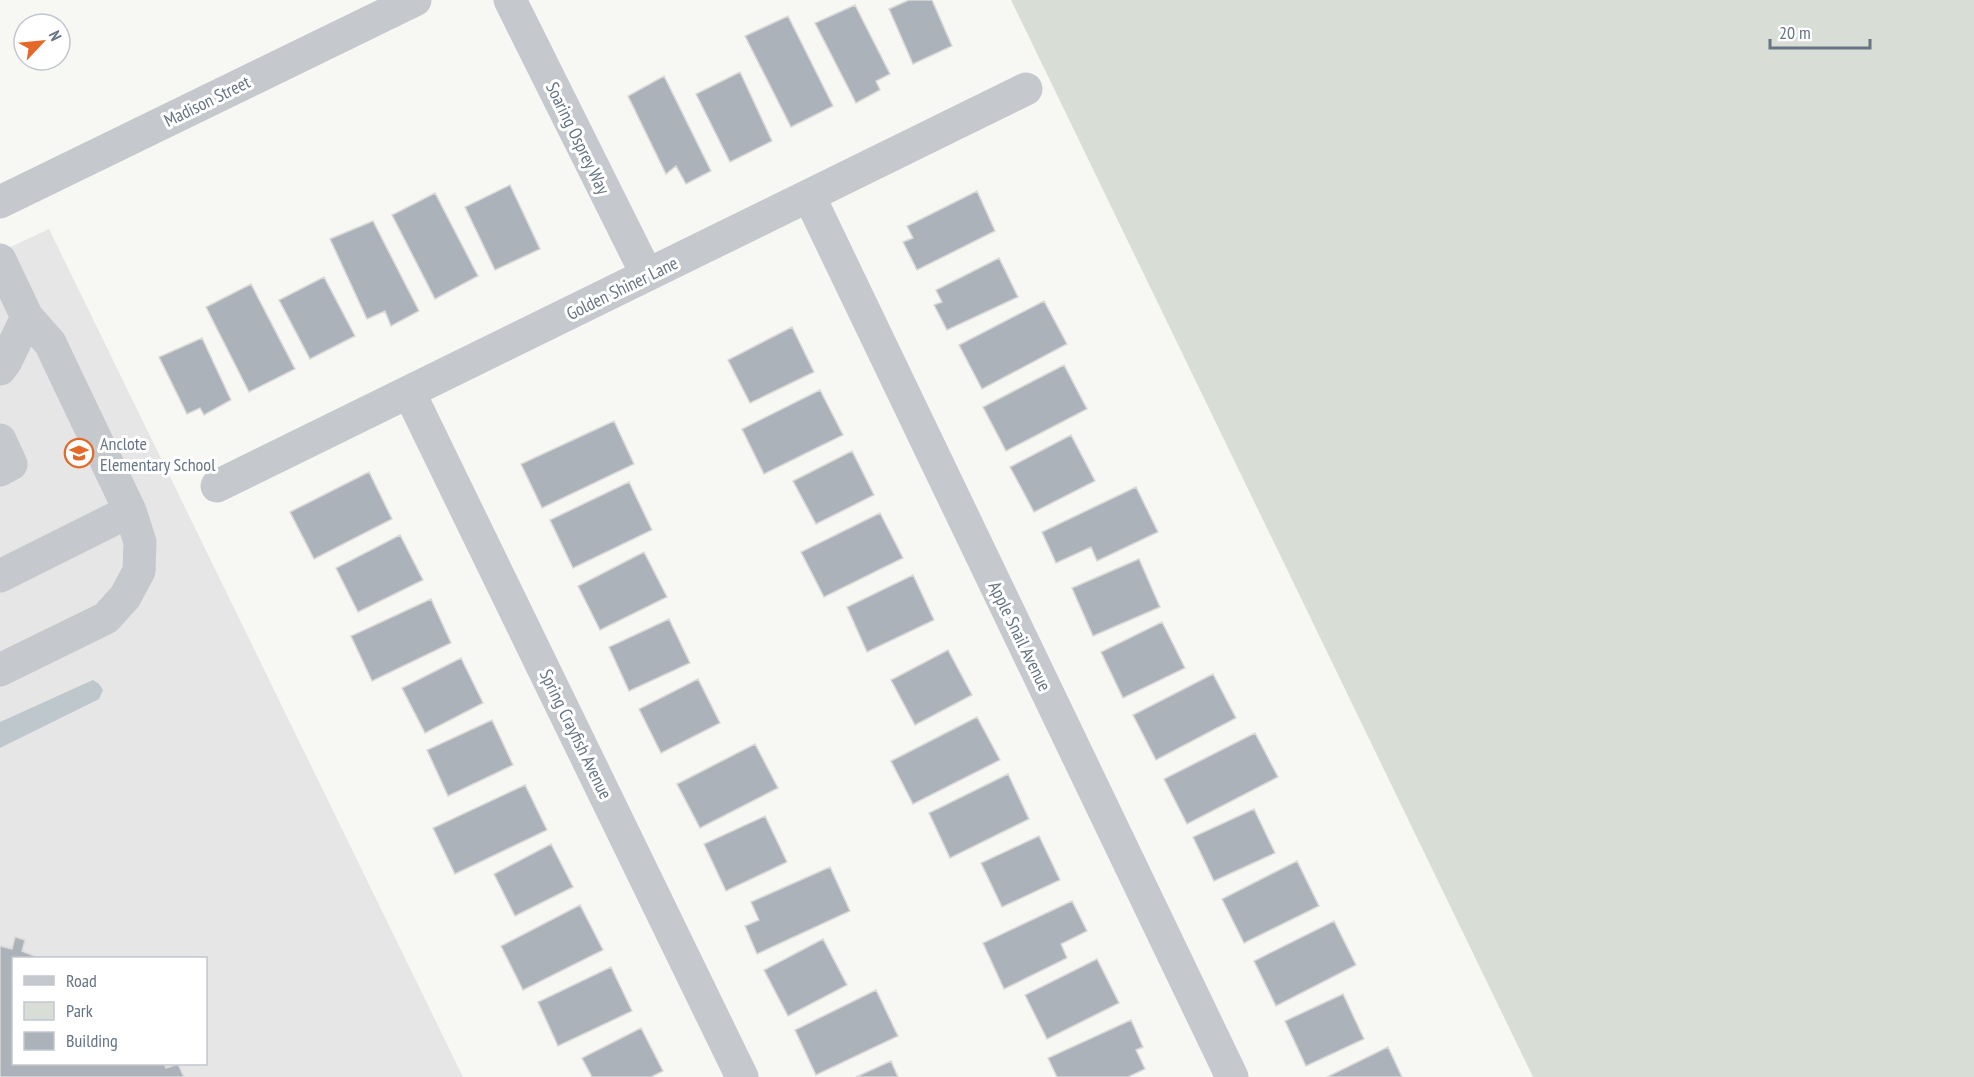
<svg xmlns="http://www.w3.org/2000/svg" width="1974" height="1077" font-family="'PT Sans Narrow',sans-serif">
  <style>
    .built { fill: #e5e6e5; fill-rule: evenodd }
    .green { fill: #d8ded5 }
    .water { fill: #bdc7cc }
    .building { fill: #acb2b9; stroke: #d9d9d7; stroke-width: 1.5 }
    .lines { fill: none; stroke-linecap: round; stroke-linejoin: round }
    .minor { stroke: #c5c8cc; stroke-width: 33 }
    .labels { text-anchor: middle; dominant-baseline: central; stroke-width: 6; stroke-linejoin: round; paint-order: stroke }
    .street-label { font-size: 18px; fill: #667485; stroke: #fff }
    .poi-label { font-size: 18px; fill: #667485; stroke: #fff; text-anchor: start }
  </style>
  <rect width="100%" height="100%" fill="#f7f7f4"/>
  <path class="built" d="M49,229L463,1077H0V252ZM14,958H206V1064H14Z"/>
  <path class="green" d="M1011,0H1974V1077H1533Z"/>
  <path class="water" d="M93,680L99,684L103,690L99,699L0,748V722Z"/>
  <path class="building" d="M909,0H932L952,46L913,64L889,9Z
    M855,5L890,74L876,81L880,90L856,103L815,23Z
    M788,16L833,106L791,127L745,36Z
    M740,72L772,141L730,162L696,94Z
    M664,76L711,171L686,184L676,166L666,174L628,96Z
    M510,185L540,249L495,270L465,207Z
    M977,191L995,231L917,270L903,242L913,238L907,226Z
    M435,193L478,276L435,299L392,215Z
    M373,221L419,311L391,326L385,311L367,319L330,239Z
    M999,258L1018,297L947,330L934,305L942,302L936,290Z
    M324,277L355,336L310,359L279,300Z
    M251,284L295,369L249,392L206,307Z
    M1044,301L1067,344L982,389L959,345Z
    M792,327L814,372L750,403L728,360Z
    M202,338L231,400L204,415L200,408L187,414L159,357Z
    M1064,365L1087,409L1006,451L983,407Z
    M820,390L843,435L764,474L742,429Z
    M614,421L634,464L542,508L521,464Z
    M1071,435L1095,481L1034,512L1010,467Z
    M852,451L874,495L816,524L793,481Z
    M369,472L392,519L314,559L290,512Z
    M629,482L652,530L573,568L550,520Z
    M1136,487L1158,532L1097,561L1091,547L1056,563L1042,532Z
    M880,513L903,558L824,597L801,552Z
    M400,535L423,580L358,612L336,568Z
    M644,552L667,597L600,630L578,586Z
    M1139,559L1160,607L1093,636L1072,588Z
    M913,575L934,620L867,652L847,607Z
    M431,599L451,643L372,681L351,636Z
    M669,619L690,663L629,691L609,647Z
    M1162,622L1185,668L1123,698L1101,652Z
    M948,650L972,695L915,725L891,680Z
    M461,658L483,703L425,733L402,688Z
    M1213,674L1236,718L1156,760L1133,715Z
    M698,679L720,723L661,753L639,709Z
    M977,717L1000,760L913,804L891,761Z
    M492,720L513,765L448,796L427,750Z
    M1255,733L1278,777L1187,824L1164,779Z
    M755,744L778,788L700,828L677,784Z
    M1008,774L1029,819L950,858L929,813Z
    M525,785L547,830L455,874L433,828Z
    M1254,809L1275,853L1214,881L1193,837Z
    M765,816L787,862L726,891L704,844Z
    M1039,836L1060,880L1002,907L981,863Z
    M551,844L573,887L515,916L494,874Z
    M1297,861L1319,906L1244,943L1222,899Z
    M830,867L850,911L757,954L745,926L759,920L751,902Z
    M1072,901L1087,931L1061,944L1067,958L1004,989L983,943Z
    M580,905L603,950L523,990L501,946Z
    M1334,921L1356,965L1276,1006L1254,961Z
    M15,937L25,940L22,951L39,958H14V1064H164L166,1068L178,1064L184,1077H0V946L12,949Z
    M823,939L847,985L788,1016L764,970Z
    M1097,959L1119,1003L1047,1039L1025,995Z
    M611,967L632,1011L558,1046L538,1002Z
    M876,990L898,1036L816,1075L795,1030Z
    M1343,994L1364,1039L1306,1066L1285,1021Z
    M1131,1020L1143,1047L1136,1050L1145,1069L1128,1077H1057L1048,1058Z
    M641,1028L663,1071L651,1077H592L582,1058Z
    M1388,1047L1402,1077H1327Z
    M891,1061L898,1077H856Z"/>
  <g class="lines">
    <path class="minor" d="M510,0L647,275
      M809,196L1232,1077
      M0,202L415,0
      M0,260L27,317L50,343L130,511L140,542L139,571L125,597L106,618L0,670
      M0,369L6,361L27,317
      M409,392L742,1077
      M0,440L11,464L0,470
      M217,486L1026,89
      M0,576L130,511"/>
  </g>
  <defs>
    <g id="school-ring" transform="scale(1.5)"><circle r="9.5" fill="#fff" stroke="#e46827" stroke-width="1.5"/><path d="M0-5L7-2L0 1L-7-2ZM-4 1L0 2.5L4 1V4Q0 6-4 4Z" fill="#e46827"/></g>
  </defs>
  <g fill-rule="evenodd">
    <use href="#school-ring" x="79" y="453"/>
  </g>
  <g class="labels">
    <g class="street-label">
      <text transform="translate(207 101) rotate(-26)">Madison Street</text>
      <text transform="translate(578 138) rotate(64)">Soaring Osprey Way</text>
      <text transform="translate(622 288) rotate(-26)">Golden Shiner Lane</text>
      <text transform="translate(1020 636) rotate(64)">Apple Snail Avenue</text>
      <text transform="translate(576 734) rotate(64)">Spring Crayfish Avenue</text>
    </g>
    <g class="poi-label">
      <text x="100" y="443">Anclote<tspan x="100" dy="21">Elementary School</tspan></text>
    </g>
  </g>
  <rect x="12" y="957" width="195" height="108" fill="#ffffff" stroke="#c2c7ce" stroke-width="1.5"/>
  <rect x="24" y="976" width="30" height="9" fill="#c5c8cc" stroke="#c2c7ce" stroke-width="1.5"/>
  <text x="66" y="987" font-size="18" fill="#667485">Road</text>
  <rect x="24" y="1002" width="30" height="18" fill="#d8ded5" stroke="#c2c7ce" stroke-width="1.5"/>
  <text x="66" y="1017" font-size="18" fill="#667485">Park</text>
  <rect x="24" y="1032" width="30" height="18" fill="#acb2b9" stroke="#c2c7ce" stroke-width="1.5"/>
  <text x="66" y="1047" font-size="18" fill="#667485">Building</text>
  <g transform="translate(42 42) rotate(64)"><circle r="28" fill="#ffffff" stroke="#c2c7ce" stroke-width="1.5"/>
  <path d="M0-4.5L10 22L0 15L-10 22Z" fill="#e46827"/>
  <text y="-9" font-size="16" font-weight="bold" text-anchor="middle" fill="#667485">N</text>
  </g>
  <path d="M1770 39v9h100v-9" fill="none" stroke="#667485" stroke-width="3"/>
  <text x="1779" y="39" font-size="18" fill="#667485" stroke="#ffffff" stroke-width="4.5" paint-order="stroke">20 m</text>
</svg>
